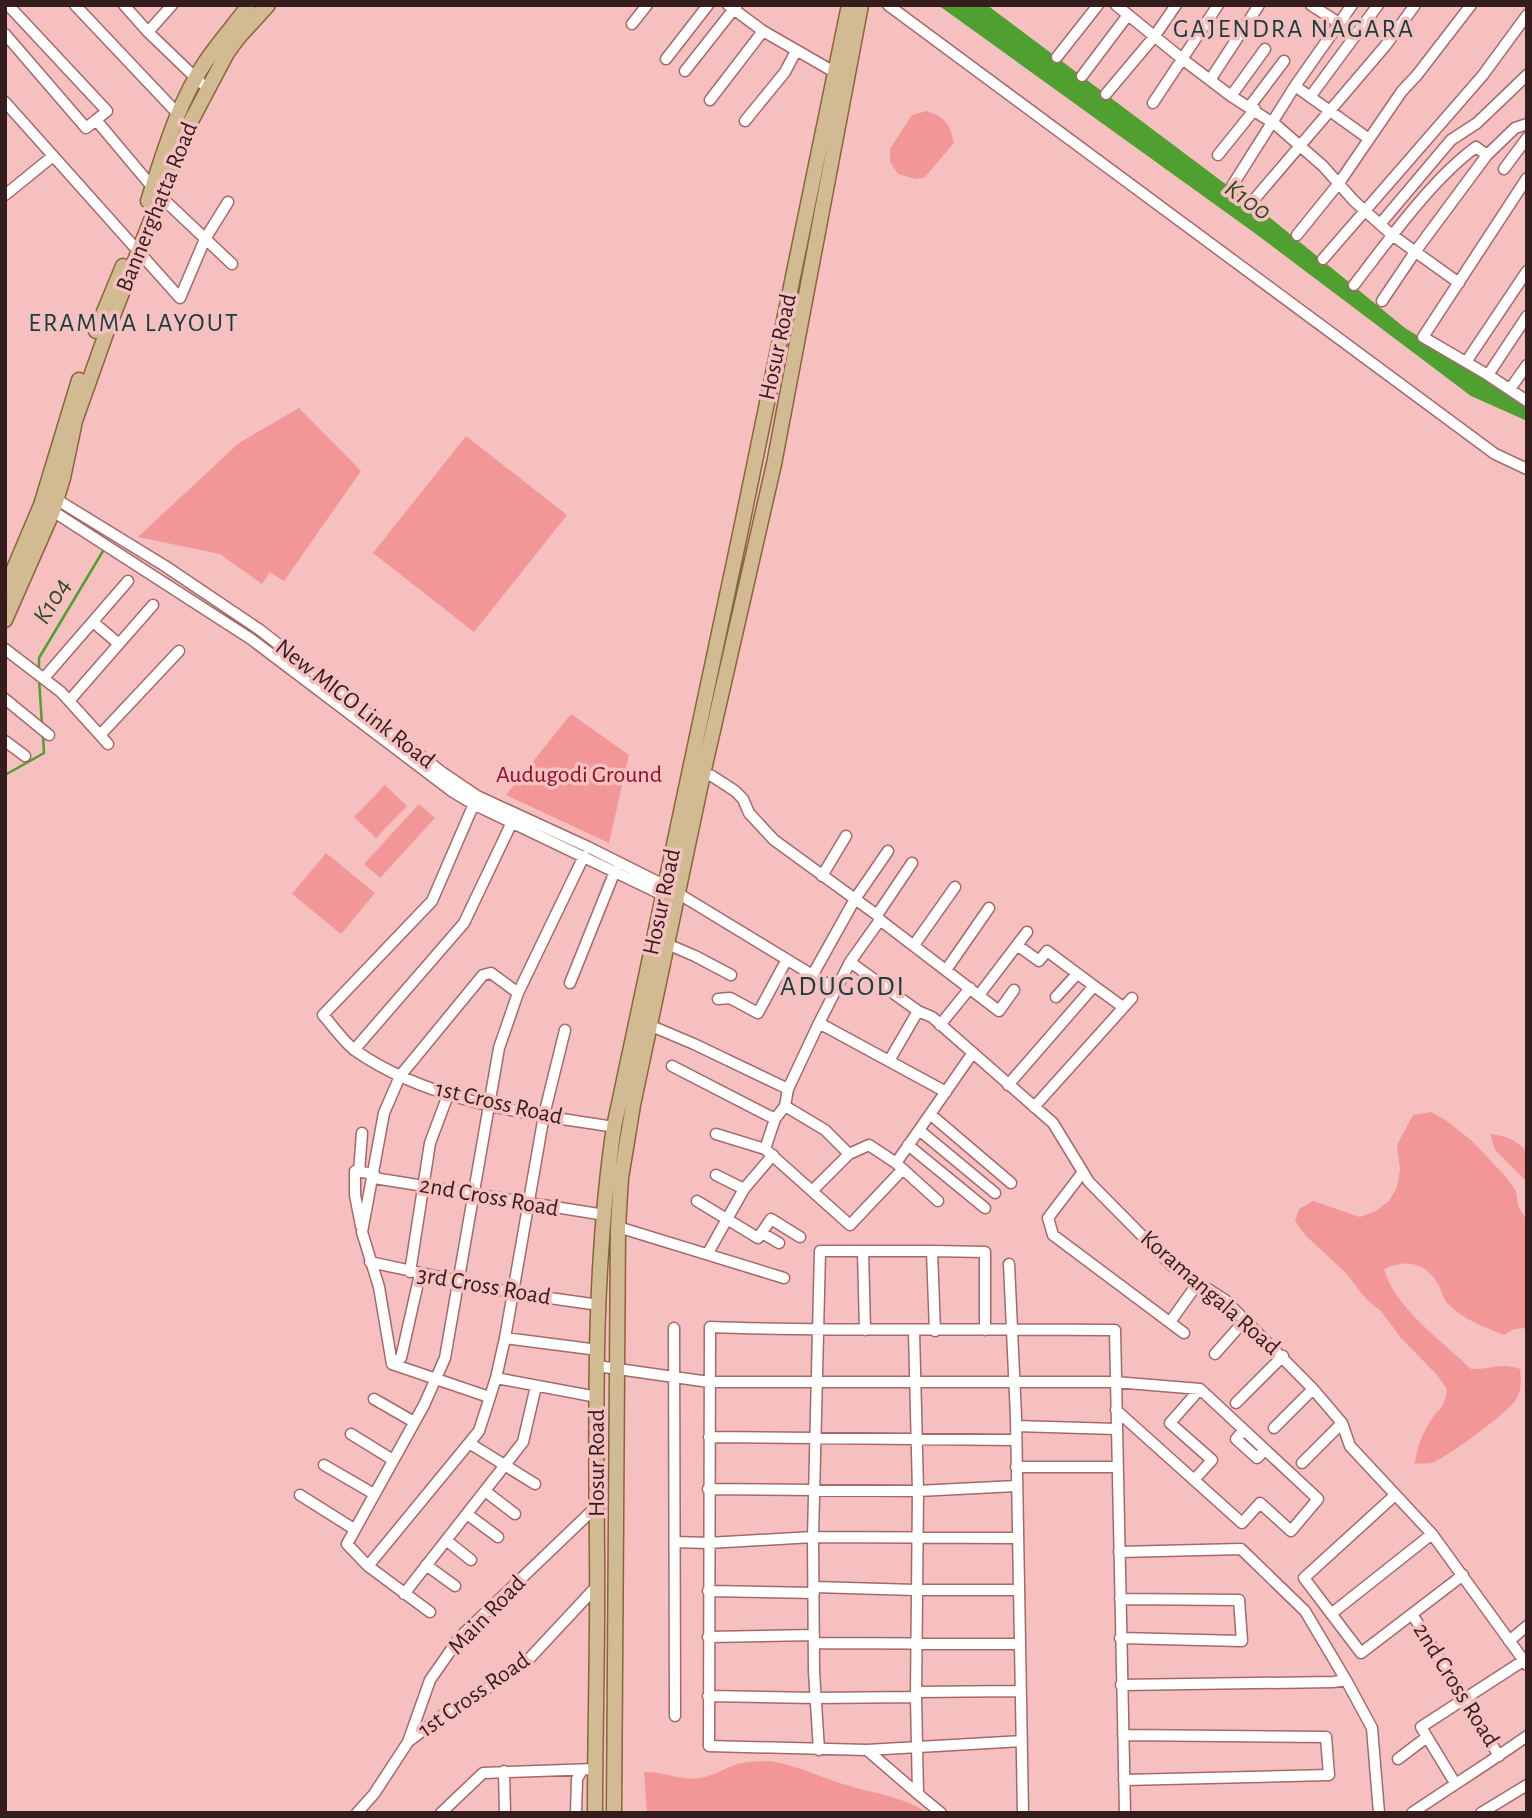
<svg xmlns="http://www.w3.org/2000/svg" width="1532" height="1818" font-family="'Alegreya Sans',sans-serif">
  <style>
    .green { fill: #f29698 }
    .water { fill: #4fa030 }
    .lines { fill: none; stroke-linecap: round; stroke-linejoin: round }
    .stream { stroke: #4fa030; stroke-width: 2.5 }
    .minor-casing { stroke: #a5696a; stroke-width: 13 }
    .major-casing { stroke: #88653a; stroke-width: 17 }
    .minor { stroke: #fff; stroke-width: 10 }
    .major { stroke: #d2ba92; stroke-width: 14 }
    .labels { text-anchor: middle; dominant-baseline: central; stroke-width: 7; stroke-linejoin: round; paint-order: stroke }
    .street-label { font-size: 24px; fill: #351d1d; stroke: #f6c0c0 }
    .park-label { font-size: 24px; fill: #8f1029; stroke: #f6c0c0 }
    .neighbourhood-label { font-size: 26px; letter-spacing: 2px; fill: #1a3c3d; stroke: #f6c0c0 }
    .water-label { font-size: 26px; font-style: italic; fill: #29491e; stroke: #f6c0c0 }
    .quarter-label { font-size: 28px; letter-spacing: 2px; fill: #1a3c3d; stroke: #f6c0c0 }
  </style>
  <rect width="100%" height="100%" fill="#f6c0c0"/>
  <path class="green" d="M927,111C945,117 950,124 954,143L924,178L916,179L898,174L890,162V149L912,115Z
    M299,408L361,471L284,581L270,572L262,584L220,554L138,537L239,443Z
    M466,436L567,515L474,632L373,553Z
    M571,714L629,755L609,843L506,795Z
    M385,785L407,806L376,838L354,817Z
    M419,804L435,818L380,878L364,864Z
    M326,853L375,893L341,934L292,894Z
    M1431,1112L1447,1121L1472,1141L1506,1177L1516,1191L1518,1206L1527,1220V1328L1514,1329L1504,1335C1484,1327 1464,1320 1448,1304C1443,1299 1442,1291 1438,1284C1425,1262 1406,1259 1384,1269C1394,1307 1443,1342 1471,1369C1492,1370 1499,1362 1520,1369C1521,1381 1522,1391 1515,1401C1507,1413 1444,1460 1431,1463C1426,1464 1420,1463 1415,1464C1417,1447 1422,1434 1431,1420C1441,1405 1444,1410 1447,1389L1437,1375L1401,1338L1381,1311L1367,1300L1345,1272L1305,1235L1295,1221L1299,1209L1313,1201L1360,1217L1376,1211L1389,1201L1397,1187L1400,1170L1397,1145L1413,1115Z
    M1490,1134C1505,1136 1516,1139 1527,1152V1182L1495,1150Z
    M769,1761C796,1765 820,1777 846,1785C876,1794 901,1796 928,1813H647L644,1772C663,1771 679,1781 699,1778C712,1777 723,1769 735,1765C745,1761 758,1762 769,1761Z"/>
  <path class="water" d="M938,5H987L1268,216L1405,328L1527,404V421L1471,396L1256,234Z"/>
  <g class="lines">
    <path class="stream" d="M39,669V658L103,551
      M39,679L42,725
      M5,775L44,753L43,735"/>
    <g class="minor-casing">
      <path id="minor" d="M8,5L107,111L96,120L159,195L232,264
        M75,5L179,115
        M124,5L148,32L201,83
        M728,5L763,31L836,73
        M888,5L1495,454L1527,469
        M1116,5L1181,58L1231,96L1276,125L1323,166L1354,201L1392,235L1459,283
        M1311,5L1339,23
        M632,24L647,5
        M148,32L172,5
        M5,34L86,128L96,120
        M1057,57L1098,5
        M666,59L708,5
        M685,71L737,5
        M1082,76L1128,15
        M1210,80L1259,5
        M1295,86L1369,139
        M1106,94L1154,37L1176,5
        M1231,96L1265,49
        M1310,97L1378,5
        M710,100L763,31
        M5,102L180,298L205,239L228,202
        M1153,103L1218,5
        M1250,106L1284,61
        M745,121L785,72L796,51
        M1218,155L1255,109
        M1487,155L1515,128L1527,124
        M1504,169L1527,138
        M1527,178L1423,337L1488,375L1527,401
        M1232,186L1295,86L1352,5
        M5,195L53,156
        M1252,202L1386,45L1415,5
        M1381,223L1451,140L1477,123L1527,75
        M1297,235L1339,183L1402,91L1417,75L1471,5
        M1323,259L1483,75L1527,15
        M1354,285C1388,241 1432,179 1476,147L1487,155L1415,252L1382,301
        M1466,362L1527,271
        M1488,375L1527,316
        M1510,389L1527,365
        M51,496L165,566L260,630L443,773L477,796L588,847L666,886L837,990
        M48,508L251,639L453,792L473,804L669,898
        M93,622L119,644
        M5,649L61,692L108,744
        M44,678L128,581
        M5,699L49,735
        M69,701L153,605
        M100,735L179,651
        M5,741L25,756
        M703,774L712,776L735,791L743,799L749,813L774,840L877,915L880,920L999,1011L1014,990
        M476,799L432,901L323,1015C334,1027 344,1043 356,1051C431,1103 527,1113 614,1127
        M822,876L846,836
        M877,915L912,863
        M667,944L695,956L731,975
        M914,945L955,887
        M1017,945L1039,961L1047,951L1094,986
        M850,962L918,1011L932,1017L1053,1123L1089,1182L1172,1266L1225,1300L1313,1389L1342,1423L1350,1446L1432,1534L1527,1665
        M946,970L989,908
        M812,976L855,899L888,851
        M570,983L615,871
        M979,995L1027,932
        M1056,997L1077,974
        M718,999L730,998L758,1013L786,961
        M819,1023L946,1092
        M649,1025L694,1044L788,1089
        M940,1025L970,988
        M354,1050L464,923L514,818
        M889,1061L918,1011
        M672,1066L775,1119
        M1008,1085L1094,986L1123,1007
        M785,1106L825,1130L849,1154
        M1034,1107L1132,998
        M930,1114L1011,1183
        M919,1130L995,1193
        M716,1134L765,1149L850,1225L903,1169
        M908,1145L985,1208
        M765,1149L775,1119L785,1106L788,1089L819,1023L850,962L880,920
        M359,1172L362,1133
        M1083,1172L1048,1218L1053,1235L1184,1333
        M716,1175L744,1189
        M374,1178L605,1215
        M812,1191L849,1154L869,1145L896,1163
        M697,1201L758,1238L771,1219L800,1237
        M938,1201L896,1163L972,1054
        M361,1226L355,1195V1171L374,1174
        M618,1227L784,1278
        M762,1233L779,1243
        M863,1251L865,1330
        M932,1251L985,1252V1330
        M708,1253L744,1189L773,1155
        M370,1262L514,1293L599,1305
        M1009,1264L1016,1417L1023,1813
        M410,1272L430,1143L448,1095
        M1170,1322L1198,1283
        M674,1328L675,1716
        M914,1331L918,1491L916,1697L918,1794L941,1813
        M505,1338L598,1350
        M1215,1354L1245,1320
        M392,1364L379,1287L362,1232L384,1113L400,1076L483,975L491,973L518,993
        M392,1364L489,1397
        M392,1364L401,1358L420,1274
        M597,1366L709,1382H1115L1200,1389L1318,1499L1291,1531L1260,1503L1242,1523L1116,1410
        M496,1378L597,1397
        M374,1399L414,1422
        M1236,1403L1283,1356
        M1016,1426L1116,1429
        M1274,1428L1313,1389
        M1244,1430L1236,1439L1257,1458L1265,1450
        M351,1434L393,1460
        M709,1437L1016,1440
        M469,1443L535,1484
        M1302,1463L1342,1423
        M324,1465L374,1494
        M1016,1467H1117
        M1194,1480L1212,1460L1170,1423L1200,1389
        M708,1489L918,1491L1016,1486
        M485,1491L515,1514
        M300,1495L354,1529
        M1394,1496L1304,1578L1361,1653L1463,1575
        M467,1514L498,1537
        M446,1540L471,1560
        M675,1542L708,1543L813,1537L1016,1538
        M1119,1552L1241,1549L1305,1611L1346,1680L1333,1682L1121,1685
        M426,1565L455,1586
        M368,1566L479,1431L496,1378L505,1338L544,1115L565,1030
        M814,1587L916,1590H1018
        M708,1591L814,1593
        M404,1594L523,1442L536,1386
        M1120,1599L1239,1600L1242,1641L1120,1638
        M430,1612L368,1566L347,1544L424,1405L445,1358L499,1048L518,993L584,856
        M1331,1614L1432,1534
        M1412,1614L1499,1756
        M708,1637L814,1635
        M1509,1641L1527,1626
        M814,1643L1019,1644
        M1346,1680L1372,1728L1379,1813
        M916,1692L1020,1691
        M708,1696L815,1698L916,1697
        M1123,1735L1326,1737L1329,1775L1124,1780
        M409,1741L447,1712L479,1694L528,1660L597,1586
        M1021,1741L867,1750L709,1746L710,1327C845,1332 980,1328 1115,1330L1125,1813
        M819,1750L814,1672L813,1537L820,1251H932L935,1331
        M867,1750L918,1794
        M1398,1759L1427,1737
        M504,1771L505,1813
        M1455,1783L1421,1727L1523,1661
        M357,1813L374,1794L408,1742L430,1680L460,1637L597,1506
        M441,1813L483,1773L595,1769
        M576,1813L577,1779L582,1770
        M1412,1813C1450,1787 1489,1763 1527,1736
        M1481,1813L1527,1785"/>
    </g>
    <g class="major-casing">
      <path id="major" d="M148,201C163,155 178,102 206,61C219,42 235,24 249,5
        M96,331L123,266
        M5,590L41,505L79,380
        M5,620L53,511L63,478L75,421L108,328L190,123L227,53L238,38L268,5
        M595,1813C595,1726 598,1639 597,1552C596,1411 593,1267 614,1127L740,534L849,5
        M614,1813L618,1227L621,1178L633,1105L703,774L774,464L861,5"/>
    </g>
    <use href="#minor" class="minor"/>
    <use href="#major" class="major"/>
  </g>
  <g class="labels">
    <g class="street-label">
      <text transform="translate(157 207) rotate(-68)">Bannerghatta Road</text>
      <text transform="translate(778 347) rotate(-78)">Hosur Road</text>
      <text transform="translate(355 704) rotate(38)">New MICO Link Road</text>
      <text transform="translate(662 902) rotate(-78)">Hosur Road</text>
      <text transform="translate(499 1103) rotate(13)">1st Cross Road</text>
      <text transform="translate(489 1197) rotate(10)">2nd Cross Road</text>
      <text transform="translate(484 1286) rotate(10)">3rd Cross Road</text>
      <text transform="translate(1210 1293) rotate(41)">Koramangala Road</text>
      <text transform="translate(597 1463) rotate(-90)">Hosur Road</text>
      <text transform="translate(487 1615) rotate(-46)">Main Road</text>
      <text transform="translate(1456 1685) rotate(58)">2nd Cross Road</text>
      <text transform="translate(474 1695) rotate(-35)">1st Cross Road</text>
    </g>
    <g class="park-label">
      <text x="579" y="775">Audugodi Ground</text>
    </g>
    <g class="neighbourhood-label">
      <text x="1294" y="29">GAJENDRA NAGARA</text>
      <text x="134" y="323">ERAMMA LAYOUT</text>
    </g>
    <g class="water-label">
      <text transform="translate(1248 200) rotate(36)">K100</text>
      <text transform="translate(52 601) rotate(-59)">K104</text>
    </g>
    <g class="quarter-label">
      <text x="843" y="987">ADUGODI</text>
    </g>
  </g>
  <rect width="1532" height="1818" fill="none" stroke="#351d1d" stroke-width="14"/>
</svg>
